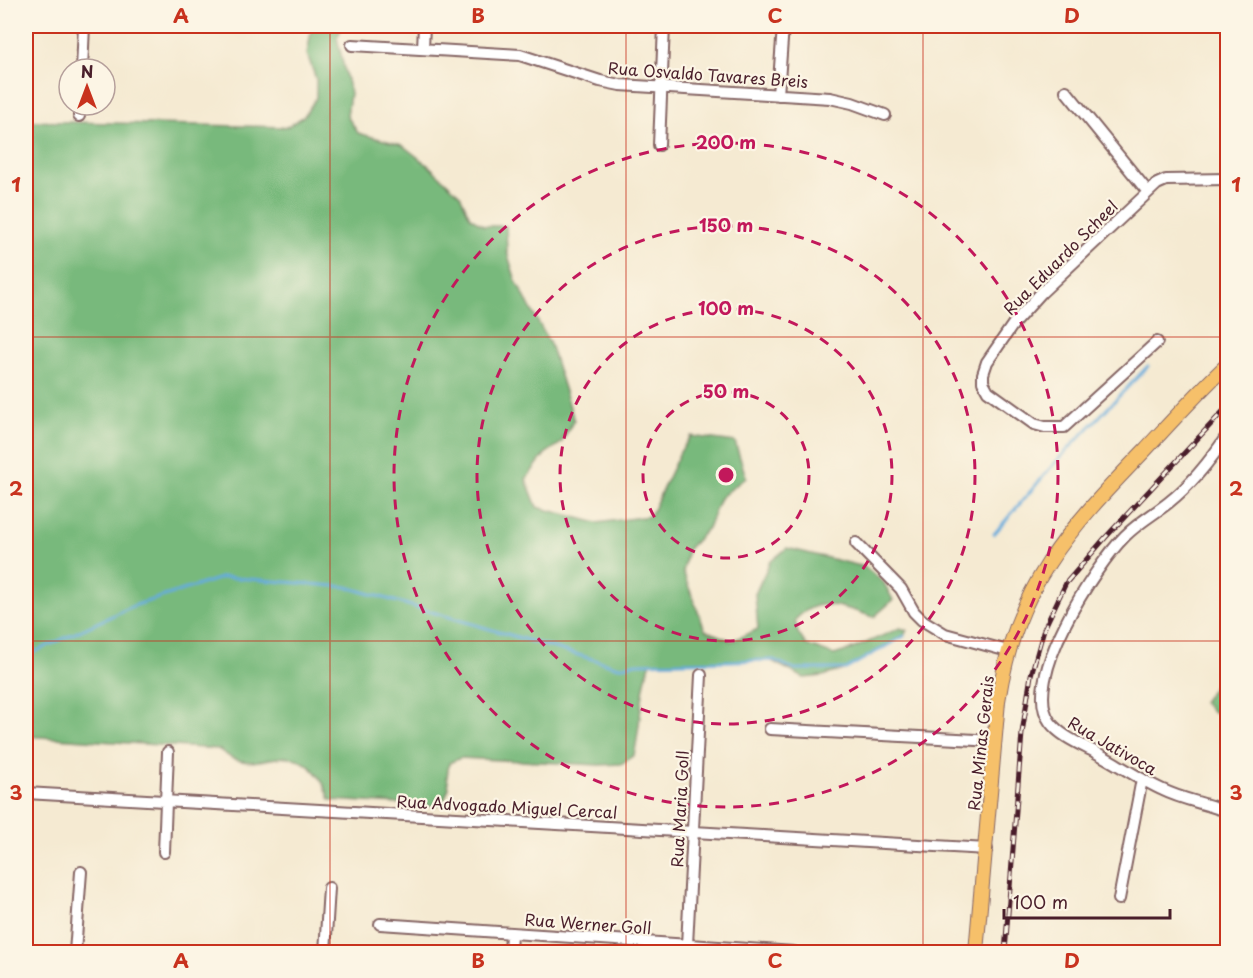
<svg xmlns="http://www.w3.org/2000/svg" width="1253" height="978" font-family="'Playpen Sans',sans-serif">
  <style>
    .forest { fill: #78b97b; stroke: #616c53; stroke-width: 1.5 }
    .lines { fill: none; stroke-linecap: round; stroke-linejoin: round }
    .stream { stroke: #65abdb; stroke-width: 3 }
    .minor-casing { stroke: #866665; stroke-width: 14 }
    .major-casing { stroke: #866665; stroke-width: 16 }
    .minor { stroke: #fff; stroke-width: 10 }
    .major { stroke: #f6c06b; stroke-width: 14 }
    .rail-casing { stroke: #4a1f2b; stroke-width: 5 }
    .rail { stroke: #fcf5e5; stroke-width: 3; stroke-dasharray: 9; stroke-linecap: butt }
    .grid { fill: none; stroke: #c8321e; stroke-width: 1.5; stroke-opacity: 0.55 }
    .ring { fill: none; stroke: #c2185b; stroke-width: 3; stroke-dasharray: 10 8 }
    .labels { text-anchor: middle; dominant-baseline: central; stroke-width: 4.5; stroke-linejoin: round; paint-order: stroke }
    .street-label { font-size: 16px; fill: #4a1f2b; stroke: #fcf5e5 }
    .centre { fill: #c2185b; stroke: #fcf5e5; stroke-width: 3 }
    .ring-label { font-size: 18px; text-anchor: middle; font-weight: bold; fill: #c2185b; stroke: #fcf5e5; stroke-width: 4.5; stroke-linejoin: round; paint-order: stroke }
    .neatline { fill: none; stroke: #c8321e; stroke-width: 2 }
    .grid-label { font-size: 20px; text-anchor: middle; font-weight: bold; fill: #c8321e }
  </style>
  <rect width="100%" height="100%" fill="#fcf5e5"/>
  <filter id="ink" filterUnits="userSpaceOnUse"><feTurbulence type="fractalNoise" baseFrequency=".0167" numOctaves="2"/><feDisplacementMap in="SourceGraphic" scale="12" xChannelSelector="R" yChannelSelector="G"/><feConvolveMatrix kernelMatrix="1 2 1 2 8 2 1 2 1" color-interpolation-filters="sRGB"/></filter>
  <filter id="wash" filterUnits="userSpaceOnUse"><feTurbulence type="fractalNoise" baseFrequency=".008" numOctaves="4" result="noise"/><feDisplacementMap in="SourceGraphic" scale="24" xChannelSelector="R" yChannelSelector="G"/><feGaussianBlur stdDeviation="1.35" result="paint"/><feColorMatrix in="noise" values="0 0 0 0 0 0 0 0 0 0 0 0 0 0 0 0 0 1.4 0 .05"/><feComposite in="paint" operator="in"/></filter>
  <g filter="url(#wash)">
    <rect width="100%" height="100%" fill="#f5ead2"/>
    <path class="forest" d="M312,26H343L337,38L350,93L347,116L358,133L402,145L429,166L460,195L470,217L484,226H506L507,252L516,281L550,344L574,420L561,443L545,454L526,479L537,507L597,523L650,516L680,452L691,436L735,442L746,477L720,498L708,528L688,549L683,572L705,630L732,641L758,629L755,594L770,562L787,548L865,567L884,583L893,600L874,617C843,608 819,593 795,620L798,633L806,645L834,655L850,650L900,628L907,630L904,636L846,669L823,676L804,678L770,660L651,663C640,687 641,727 634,755L621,764L599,765L460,758L449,763L447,777L449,788L443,803L435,806L330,800C324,780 309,757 285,757C268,758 253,766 234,759C229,757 223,752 218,749L26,736V121L287,127L304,116L316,98V79L307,54Z
      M1215,685H1227V714L1213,712L1203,702Z"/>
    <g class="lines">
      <path class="stream" d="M994,534L1053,465L1148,366
        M26,656L133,606L224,577L347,587L619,667L636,663L774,660L794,669H846L904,636"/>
    </g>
  </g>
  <g filter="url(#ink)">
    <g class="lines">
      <g class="minor-casing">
        <path id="minor" d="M352,45L520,55L600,81L620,85L830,98L852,103L885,115
          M423,48L424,26
          M82,69L84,26
          M1066,91L1148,192
          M778,95L783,26
          M79,116L80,105
          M659,145L664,26
          M1157,342L1064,427H1045L1034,424L988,391L983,382V374L987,362L1014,323L1041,293L1157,184L1166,180L1228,179
          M1228,434C1211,460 1192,484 1168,503C1154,514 1138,523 1125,536C1095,566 1020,681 1050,722C1060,736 1080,744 1095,752C1118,764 1139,779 1163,790C1183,800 1206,803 1228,812
          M856,543L901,589L914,612L922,620L945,634L1008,651
          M770,729L995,741
          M26,793L987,849
          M164,852L168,752
          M1119,899L1142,779
          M380,924L794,952
          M687,945L701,675
          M75,952L81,872
          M325,952L329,888
          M510,952L511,933"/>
      </g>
      <g class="major-casing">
        <path id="major" d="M976,952L998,701C1016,585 1067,531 1145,450C1172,421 1199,391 1228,364"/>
      </g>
      <use href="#minor" class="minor"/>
      <use href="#major" class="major"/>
      <g class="rail-casing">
        <path id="rail" d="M1005,952L1022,733L1031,675L1044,629L1066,583L1105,538L1228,406"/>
      </g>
      <use href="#rail" class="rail"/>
    </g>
  </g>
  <path class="grid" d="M330,26V952M626,26V952M923,26V952M26,337H1228M26,641H1228"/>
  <g class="ring">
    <circle cx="726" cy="475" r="83"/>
    <circle cx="726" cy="475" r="166"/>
    <circle cx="726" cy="475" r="249"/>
    <circle cx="726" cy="475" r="332"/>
  </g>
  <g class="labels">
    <g class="street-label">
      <text transform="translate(708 74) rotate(4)">Rua Osvaldo Tavares Breis</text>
      <text transform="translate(1060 257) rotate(-45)">Rua Eduardo Scheel</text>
      <text transform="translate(980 743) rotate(-84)">Rua Minas Gerais</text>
      <text transform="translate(1113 745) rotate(30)">Rua Jativoca</text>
      <text transform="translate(507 806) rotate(3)">Rua Advogado Miguel Cercal</text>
      <text transform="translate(679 809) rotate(-87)">Rua Maria Goll</text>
      <text transform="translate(588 923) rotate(4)">Rua Werner Goll</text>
    </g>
  </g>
  <circle cx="726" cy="475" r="9" class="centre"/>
  <g class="ring-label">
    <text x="726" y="149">200 m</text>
    <text x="726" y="232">150 m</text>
    <text x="726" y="315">100 m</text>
    <text x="726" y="398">50 m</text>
  </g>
  <rect width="1253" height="978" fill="none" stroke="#fcf5e5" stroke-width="66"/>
  <g transform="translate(87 87)"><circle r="28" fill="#fcf5e5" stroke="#b59f9b" stroke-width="1.5"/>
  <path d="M0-4.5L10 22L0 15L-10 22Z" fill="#c8321e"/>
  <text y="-9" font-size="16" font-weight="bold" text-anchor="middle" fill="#4a1f2b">N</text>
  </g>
  <path d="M1004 909v9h166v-9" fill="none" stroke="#4a1f2b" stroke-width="3"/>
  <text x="1013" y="909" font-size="18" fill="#4a1f2b" stroke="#fcf5e5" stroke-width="4.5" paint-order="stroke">100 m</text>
  <rect x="33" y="33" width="1187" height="912" class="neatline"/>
  <g class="grid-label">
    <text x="181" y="23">A</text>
    <text x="478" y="23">B</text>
    <text x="775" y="23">C</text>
    <text x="1072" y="23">D</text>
    <text x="16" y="192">1</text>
    <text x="1236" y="192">1</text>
    <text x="16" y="496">2</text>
    <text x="1236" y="496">2</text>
    <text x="16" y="800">3</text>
    <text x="1236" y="800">3</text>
    <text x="181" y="968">A</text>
    <text x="478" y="968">B</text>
    <text x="775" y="968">C</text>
    <text x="1072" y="968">D</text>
  </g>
</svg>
